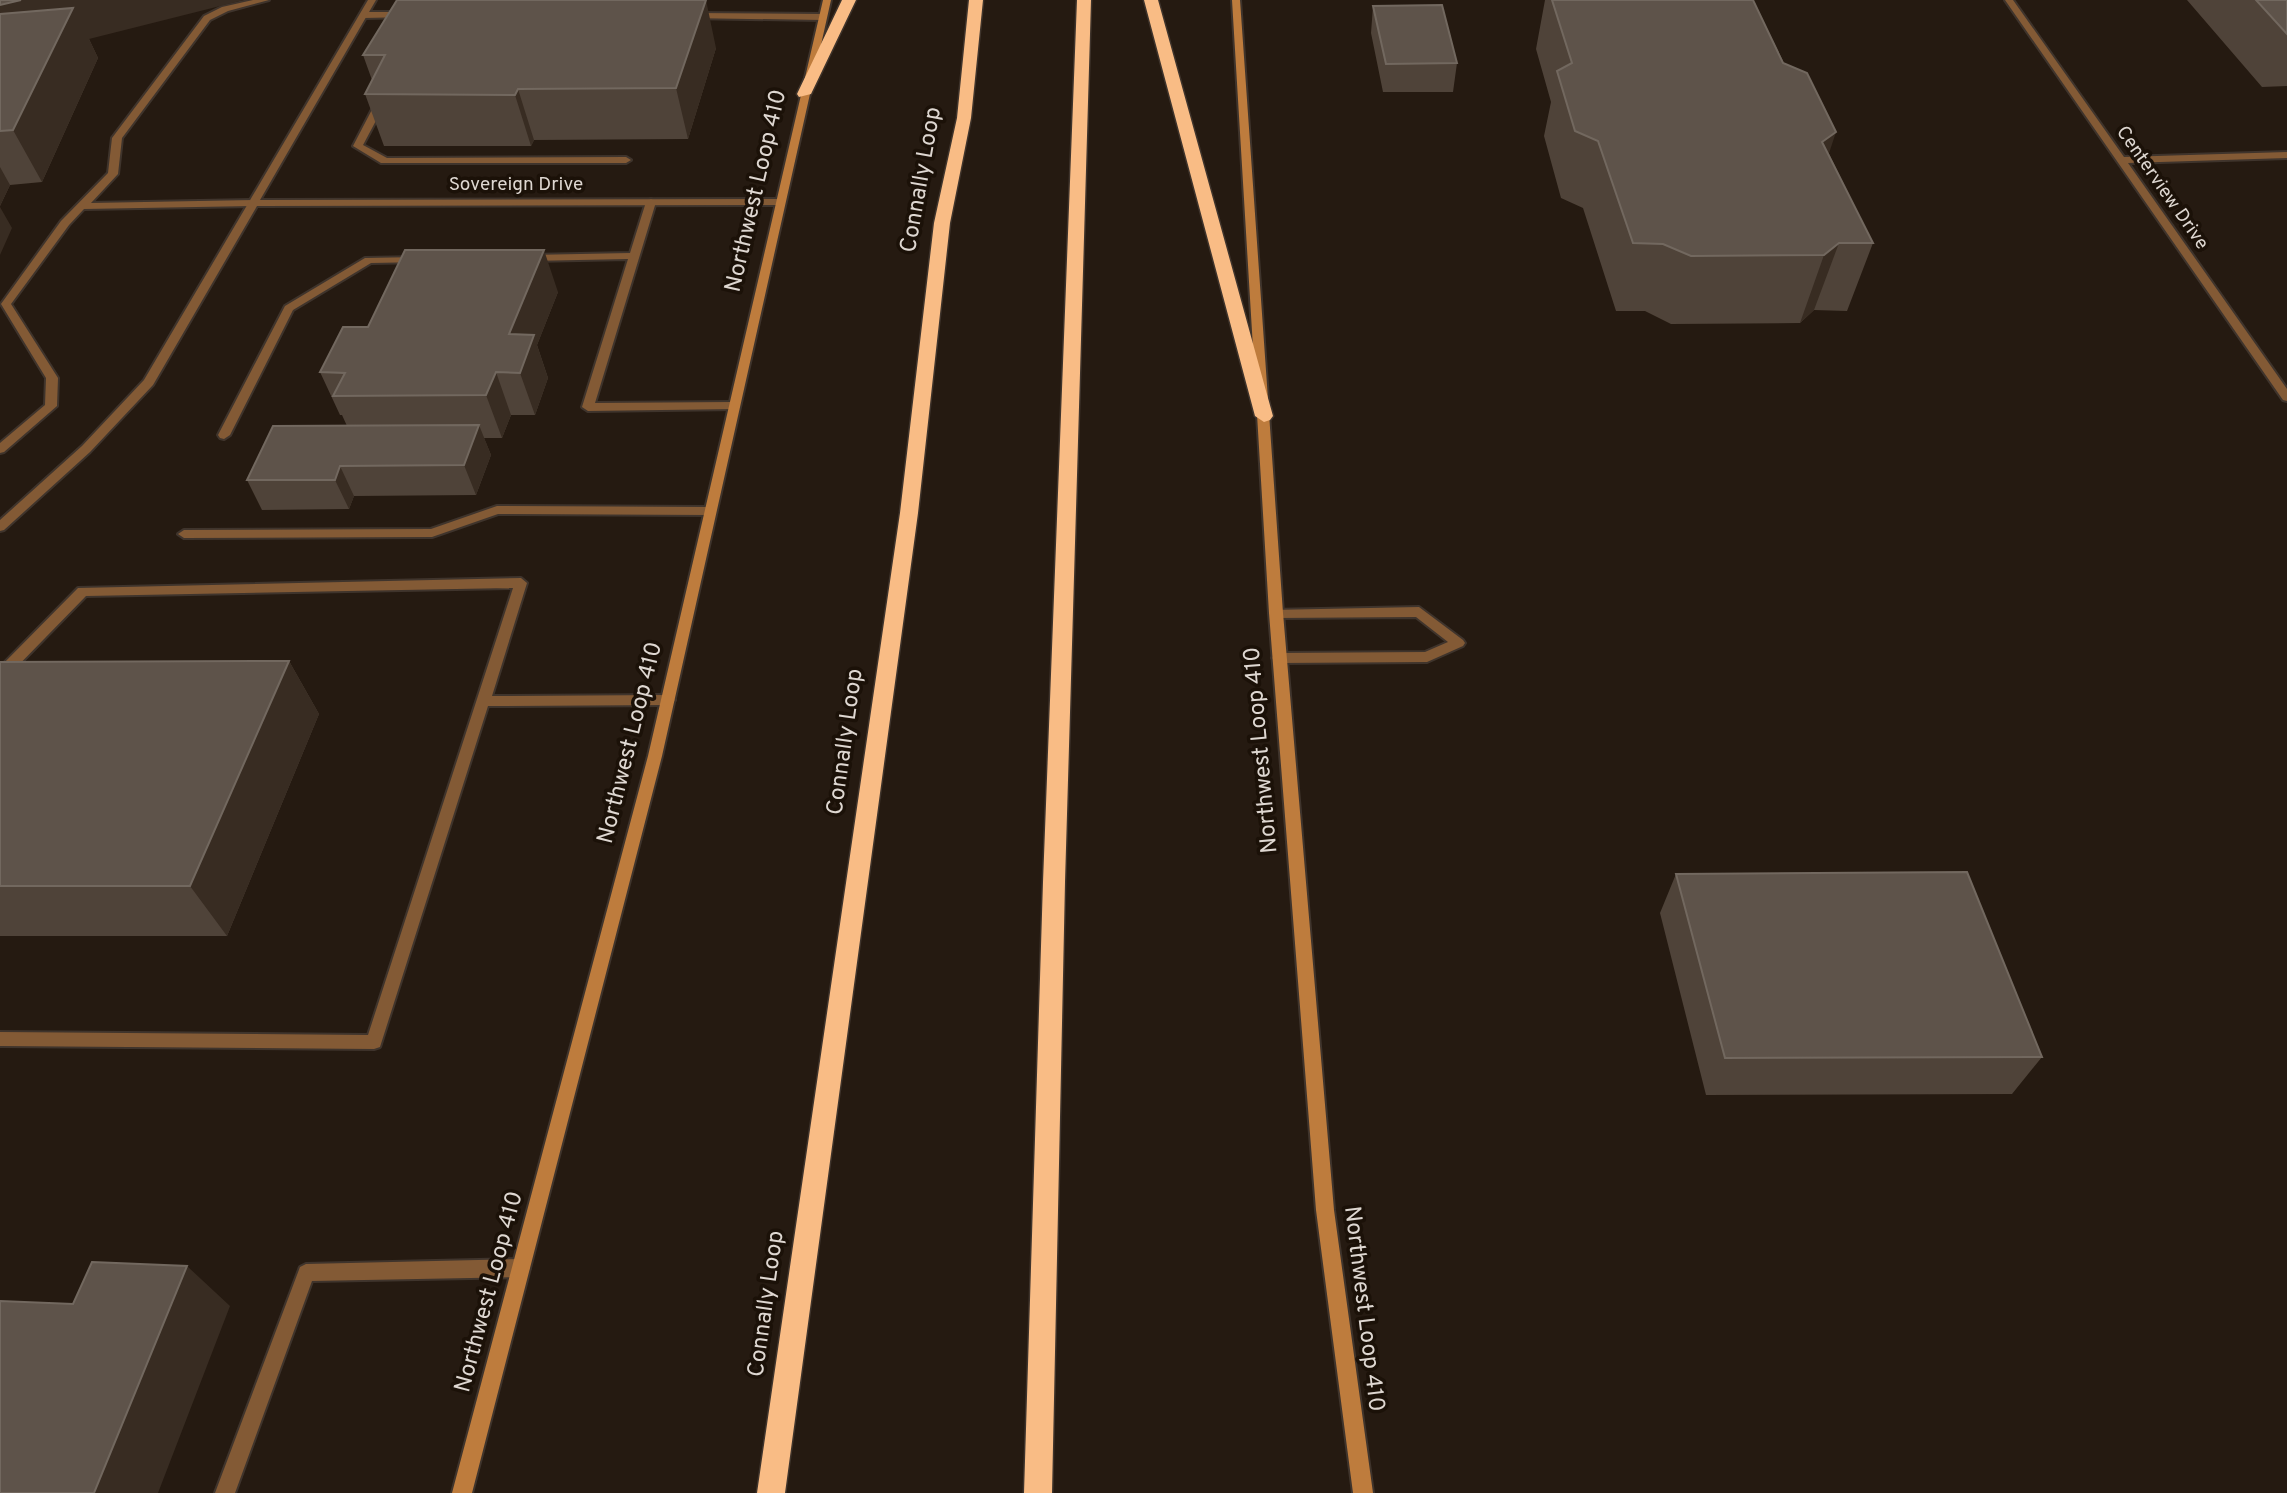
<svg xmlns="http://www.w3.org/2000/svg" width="2287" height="1493" font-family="Overpass,sans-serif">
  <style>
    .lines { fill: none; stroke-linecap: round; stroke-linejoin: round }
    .service-casing { stroke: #3f342c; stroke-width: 4 }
    .minor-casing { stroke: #3f342c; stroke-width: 4 }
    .secondary-casing { stroke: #3f342c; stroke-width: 4 }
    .motorway-casing { stroke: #3f342c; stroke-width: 3 }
    .service { fill: #835a35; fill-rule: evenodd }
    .minor { fill: #835a35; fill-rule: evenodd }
    .secondary { fill: #be7c3d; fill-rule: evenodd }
    .motorway { fill: #f9bc85; fill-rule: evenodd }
    .wall { fill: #4f4339 }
    .shaded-wall { fill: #382c22 }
    .building { fill: #5e534a; stroke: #72685f; stroke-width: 2 }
    .labels { text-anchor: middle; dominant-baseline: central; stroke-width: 7; stroke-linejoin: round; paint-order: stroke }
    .far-street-label { font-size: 19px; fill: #ded7d1; stroke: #1b1108 }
    .street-label { font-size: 23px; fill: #ded7d1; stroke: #1b1108 }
  </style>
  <rect width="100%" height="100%" fill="#251a11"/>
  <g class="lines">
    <g class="service-casing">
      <path id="service" d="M253,0H269L228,11L210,20L122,138L118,174L91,203L253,200L258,203L253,206L84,209L69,225L11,304L58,378L57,406L4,452L0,453V443L45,405L46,378L1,304L61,221L108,173L112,138L204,16L222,7Z
        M405,12L409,15L408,17L364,18L360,15L364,12Z
        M691,13L823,14L827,17L823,20L688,18L687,16Z
        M382,97L387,100L363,145L387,158L626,157L631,160L626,163H381L353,146L377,100Z
        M651,199L656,202L595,403L733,402L739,406L737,409L588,411L582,407L628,259L530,261L525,258L530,255L630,253L646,202Z
        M419,257L424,260L423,262L371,263L293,310L230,435L224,439L220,438L218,435L285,306L365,258Z
        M497,506L710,507L716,511L710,515L498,514L432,537L184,538L178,534L184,530L431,529Z
        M521,578L527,583L492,696L668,695L675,700L668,705L488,706L380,1047L374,1049L0,1046V1032L368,1035L513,588L86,596L5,679L0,680V667L78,588Z
        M1419,607L1463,640L1465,643L1463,646L1427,662L1279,663L1272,658L1279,653L1425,652L1448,642L1416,617L1276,618L1271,616L1269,613L1271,610Z
        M521,1259L527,1262L530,1268L527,1274L521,1277L312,1281L235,1493H215L300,1267L306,1264Z"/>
    </g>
    <g class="minor-casing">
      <path id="minor" d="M368,0H376L260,200L780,199L785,202L780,205L257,206L153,385L90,452L4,530L0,531V520L82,446L144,380Z
        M2005,0H2013L2124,157L2287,152V158L2128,163L2287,389V401L2283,400Z"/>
    </g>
    <g class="secondary-casing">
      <path id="secondary" d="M823,0H831L662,756L472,1493H452L648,756Z
        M1232,0H1240L1283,613L1334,1210L1373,1493H1353L1316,1210L1269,613Z"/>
    </g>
    <g class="motorway-casing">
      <path id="motorway" d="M842,0H856L811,94L799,97L797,94Z
        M969,0H983L971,118L950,223L918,513L785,1493H757L900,513L934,223L957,118Z
        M1077,0H1091L1065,882L1052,1493H1024L1043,882Z
        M1144,0H1158L1273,416L1270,420L1264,422L1255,416Z"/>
    </g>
    <use href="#service" class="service"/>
    <use href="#minor" class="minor"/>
    <use href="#secondary" class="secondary"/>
    <use href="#motorway" class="motorway"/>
  </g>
  <path class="wall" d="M0,0L89,39L98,58L42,182L10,185L0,206Z
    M1545,0H1753L1873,243L1847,311L1814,310L1800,323L1671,324L1645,311H1616L1583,208L1561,198L1544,136L1551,102L1536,49Z
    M2187,0H2287V86L2262,87Z
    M1373,6L1457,63L1453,92H1383L1371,33Z
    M716,48L688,139L534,140L531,146H384L365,94L372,80L363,55Z
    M558,292L537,345L548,378L535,415H511L502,438H484L491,455L476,495L354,496L349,509L262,510L247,480L347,426L342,415H340L320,372L368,327Z
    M289,661L319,714L227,936H0V662Z
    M1676,874L2042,1057L2012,1094L1706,1095L1660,913Z"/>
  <path class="shaded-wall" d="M21,0H244L89,39L98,58L42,182L13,130L0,62V5Z
    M706,0L716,48L688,139L676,88Z
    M518,89L534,140L531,146L515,95Z
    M1836,132L1814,199L1822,142Z
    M0,167L10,185L0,206Z
    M0,207L12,228L0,255Z
    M1839,243L1814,310L1800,323L1824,255Z
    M544,250L558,292L537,345L548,378L535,415L520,373L509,334Z
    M496,372L511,415L502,438L486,395Z
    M479,425L491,455L476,495L464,465Z
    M340,466L354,496L349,509L335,480Z
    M289,661L319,714L227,936L190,886Z
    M187,1266L230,1306L158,1493H94Z"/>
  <path class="building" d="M0,0H21L0,5Z
    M397,0H706L676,88L518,89L515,95L365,94L385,55H363Z
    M1552,0H1753L1783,63L1807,73L1836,132L1822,142L1873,243H1839L1824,255L1691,256L1663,244L1633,243L1598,141L1575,131L1557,71L1572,63Z
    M2256,0H2287V34Z
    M1442,5L1457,63L1386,64L1373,6Z
    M73,8L13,130L0,131V14Z
    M405,250H544L509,334L534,335L520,373L496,372L486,395L333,396L345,373L320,372L343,327H368Z
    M479,425L464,465L340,466L335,480H247L273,426Z
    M289,661L190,886H0V662Z
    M1967,872L2042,1057L1725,1058L1676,874Z
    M92,1262L187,1266L94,1493H0V1301L73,1304Z"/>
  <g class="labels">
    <g class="far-street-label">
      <text x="516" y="185">Sovereign Drive</text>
      <text transform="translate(2162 188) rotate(55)">Centerview Drive</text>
    </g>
    <g class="street-label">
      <text transform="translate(922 180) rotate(-80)">Connally Loop</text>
      <text transform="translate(757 191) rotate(-77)">Northwest Loop 410</text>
      <text transform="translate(846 742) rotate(-82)">Connally Loop</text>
      <text transform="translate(631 743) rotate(-76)">Northwest Loop 410</text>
      <text transform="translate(1262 750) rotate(-95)">Northwest Loop 410</text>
      <text transform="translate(490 1292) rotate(-75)">Northwest Loop 410</text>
      <text transform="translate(767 1304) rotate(-82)">Connally Loop</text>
      <text transform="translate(1363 1309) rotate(83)">Northwest Loop 410</text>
    </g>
  </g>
</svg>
